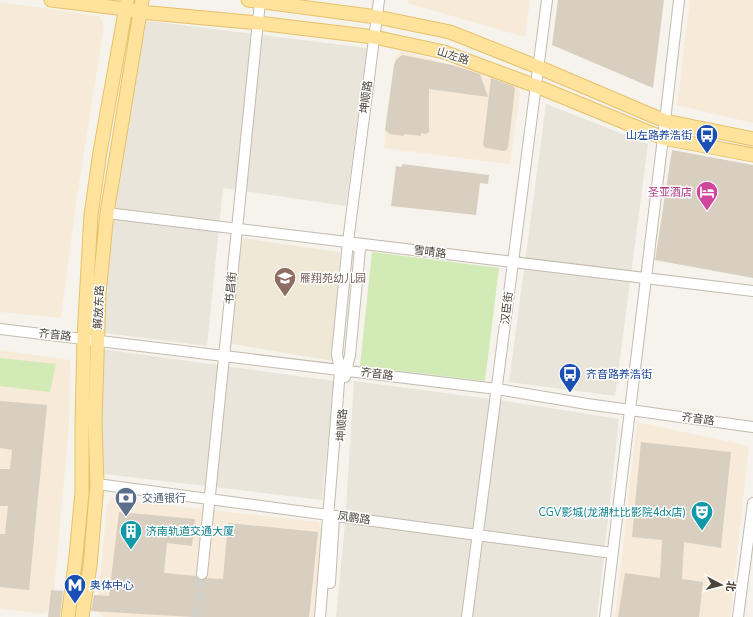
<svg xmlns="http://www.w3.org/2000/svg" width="753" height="617" font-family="'Nunito Sans','Noto Sans SC',sans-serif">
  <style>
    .residential { fill: #eae5da }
    .commercial { fill: #f7ead8 }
    .education { fill: #efe8d6 }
    .green { fill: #d2eab5 }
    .building { fill: #d8cfc1 }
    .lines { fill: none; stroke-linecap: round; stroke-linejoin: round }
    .minor-tunnel { stroke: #d4d0c8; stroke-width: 10; stroke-dasharray: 10 5; stroke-linecap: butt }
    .minor-casing { stroke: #c2bbae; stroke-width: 12 }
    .major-casing { stroke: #e6c16a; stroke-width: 15 }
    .minor { stroke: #fff; stroke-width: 10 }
    .major { stroke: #ffe39c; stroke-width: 13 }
    .labels { text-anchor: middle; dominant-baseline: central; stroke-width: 3; stroke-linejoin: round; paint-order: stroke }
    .street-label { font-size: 11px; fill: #4b4439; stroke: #fff }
    .transit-label { font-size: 11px; fill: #164399; stroke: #fff; text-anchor: start }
    .hotel-label { font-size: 11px; fill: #b23c85; stroke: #fff; text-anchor: end }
    .education-label { font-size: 11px; fill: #785e54; stroke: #fff; text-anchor: start }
    .service-label { font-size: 11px; fill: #4e5e75; stroke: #fff; text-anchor: start }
    .culture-label { font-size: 11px; fill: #0d838f; stroke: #fff; text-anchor: end }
  </style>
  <rect width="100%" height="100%" fill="#f6f3ec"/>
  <path class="residential" d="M141,20L367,48L346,206L223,188L207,346L97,332Z
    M546,104L648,144L615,396L509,382Z
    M101,349L334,381L322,500L96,473Z
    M354,381L505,401L619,419L597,617H336L345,524Z"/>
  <path class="commercial" d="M408,0H530L525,37L407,3Z
    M690,0H753V123L677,105Z
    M0,2L99,16L104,25L76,203L61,318L0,312Z
    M401,51L516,82L520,93L510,164L384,148L394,65L395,57Z
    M0,350L70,360L69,426L53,601L52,607L46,612L41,614L0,608Z
    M637,422L749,446L730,617H615Z
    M112,499L318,522L322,528L314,617H104L97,612L107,505Z"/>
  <path class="education" d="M242,238L340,252L333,361L227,343Z"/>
  <path class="green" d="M372,252L499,268L485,381L360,366Z
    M0,358L56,364L50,392L0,386Z"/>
  <path class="building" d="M558,0H664L653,88L552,45Z
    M402,55L452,65L480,74L488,97L429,89V132L426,134L421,133V136L404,134V136L390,134L385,130L394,65L396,60Z
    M491,78L513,86L515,89L508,148L505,151L486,148L483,145Z
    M672,150L753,165V278L655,260Z
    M402,164L489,175L488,184L480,183L476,215L391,206L396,166L402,167Z
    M0,401L47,405L29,590L0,587V534H5L8,506H0V469H10L12,450L0,448Z
    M641,442L731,452L721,548L684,542L682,579L703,582L699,617H618L625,573L660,578L662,540L632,537Z
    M119,512L195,519L192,546L167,543L164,573L196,576L199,579L202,580L207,578L223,579L228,523L318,532L309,617H193L91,611L94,595L109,596Z
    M51,590L63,591L60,617H48Z"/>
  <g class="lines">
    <path class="minor-tunnel" d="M197,617L202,574"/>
    <g class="minor-casing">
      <path id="minor" d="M107,213L753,291
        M0,329L497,389L587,404L753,427
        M345,377L346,371L350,355L360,249L350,243
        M97,484L612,553
        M202,574L260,2
        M330,583L334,517
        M320,617L340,370L337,354L348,242L379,0
        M467,617L547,0
        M605,617L665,121L679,0
        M738,617L753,503"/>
    </g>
    <g class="major-casing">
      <path id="major" d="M51,0L126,9L140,12L258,23L374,37L444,52L536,86L663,138L753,155
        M248,0L377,17L450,32L538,67L665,121L753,139
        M68,617L76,556L82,493V424L84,338L91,215L100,152L127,1
        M82,617L90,566L97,484L95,422L99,294L107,213L142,0"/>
    </g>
    <use href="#minor" class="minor"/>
    <use href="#major" class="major"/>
  </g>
  <defs>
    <g id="bus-pin" transform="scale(1.15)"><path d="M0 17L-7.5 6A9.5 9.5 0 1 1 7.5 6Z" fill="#1a4fb4" stroke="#fff"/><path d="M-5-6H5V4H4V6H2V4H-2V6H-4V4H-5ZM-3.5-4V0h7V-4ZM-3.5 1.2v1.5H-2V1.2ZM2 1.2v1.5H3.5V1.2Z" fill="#fff"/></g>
    <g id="hotel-pin" transform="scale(1.15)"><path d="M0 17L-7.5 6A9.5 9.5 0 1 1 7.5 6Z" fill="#d1479c" stroke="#fff"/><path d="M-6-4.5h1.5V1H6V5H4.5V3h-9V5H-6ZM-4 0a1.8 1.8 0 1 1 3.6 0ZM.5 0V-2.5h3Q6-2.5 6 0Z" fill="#fff"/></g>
    <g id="school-pin" transform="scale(1.15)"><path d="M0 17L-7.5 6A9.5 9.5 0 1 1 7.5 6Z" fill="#8d6e63" stroke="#fff"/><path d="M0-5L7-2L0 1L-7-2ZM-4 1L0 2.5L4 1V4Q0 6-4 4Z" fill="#fff"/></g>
    <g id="bank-pin" transform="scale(1.15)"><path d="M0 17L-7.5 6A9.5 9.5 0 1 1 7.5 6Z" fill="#5c6f8a" stroke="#fff"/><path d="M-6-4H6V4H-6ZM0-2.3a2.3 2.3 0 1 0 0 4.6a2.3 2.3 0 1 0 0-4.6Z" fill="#fff"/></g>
    <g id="theatre-pin" transform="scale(1.15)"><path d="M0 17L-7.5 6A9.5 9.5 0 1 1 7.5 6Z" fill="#0f9aa8" stroke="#fff"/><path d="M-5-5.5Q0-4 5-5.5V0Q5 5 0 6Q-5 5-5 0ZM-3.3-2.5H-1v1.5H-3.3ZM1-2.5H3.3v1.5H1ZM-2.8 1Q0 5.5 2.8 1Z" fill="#fff"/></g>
    <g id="building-pin" transform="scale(1.15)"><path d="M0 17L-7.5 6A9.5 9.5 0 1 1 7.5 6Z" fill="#0f9aa8" stroke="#fff"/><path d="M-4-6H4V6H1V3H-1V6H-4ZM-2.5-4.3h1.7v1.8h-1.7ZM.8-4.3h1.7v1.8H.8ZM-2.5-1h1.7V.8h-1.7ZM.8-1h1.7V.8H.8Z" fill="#fff"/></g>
    <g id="metro-pin" transform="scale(1.15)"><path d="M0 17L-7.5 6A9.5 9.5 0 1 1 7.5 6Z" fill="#1a4fb4" stroke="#fff"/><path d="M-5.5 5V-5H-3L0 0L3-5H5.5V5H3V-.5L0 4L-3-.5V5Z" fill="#fff"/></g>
  </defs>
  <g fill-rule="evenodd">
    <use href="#bus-pin" x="707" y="135"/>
    <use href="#hotel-pin" x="707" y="192"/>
    <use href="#school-pin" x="285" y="278"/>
    <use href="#bus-pin" x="570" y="374"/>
    <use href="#bank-pin" x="126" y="498"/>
    <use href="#theatre-pin" x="702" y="512"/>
    <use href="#building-pin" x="131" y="531"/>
    <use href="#metro-pin" x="75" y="585"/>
  </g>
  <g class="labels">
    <g class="street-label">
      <text transform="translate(453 56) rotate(18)">山左路</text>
      <text transform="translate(366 97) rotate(-83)">坤顺路</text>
      <text transform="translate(430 252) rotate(7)">雪晴路</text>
      <text transform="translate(231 288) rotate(-84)">书昌街</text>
      <text transform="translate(99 307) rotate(-87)">解放东路</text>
      <text transform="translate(507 308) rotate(-83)">汉臣街</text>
      <text transform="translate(55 335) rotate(6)">齐音路</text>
      <text transform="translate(377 374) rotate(7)">齐音路</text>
      <text transform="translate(698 419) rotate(8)">齐音路</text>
      <text transform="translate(342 425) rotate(-86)">坤顺路</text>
      <text transform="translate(354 518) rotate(8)">凤鹏路</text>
    </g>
    <g class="transit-label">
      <text x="692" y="135" text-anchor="end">山左路养浩街</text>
      <text x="586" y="374">齐音路养浩街</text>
      <text x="90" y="585">奥体中心</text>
    </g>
    <g class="hotel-label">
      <text x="692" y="192">圣亚酒店</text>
    </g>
    <g class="education-label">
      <text x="300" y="278">雁翔苑幼儿园</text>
    </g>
    <g class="service-label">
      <text x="142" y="498">交通银行</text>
    </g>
    <g class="culture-label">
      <text x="686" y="512">CGV影城(龙湖杜比影院4dx店)</text>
      <text x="146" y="531" text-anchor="start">济南轨道交通大厦</text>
    </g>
  </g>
  <g transform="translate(721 585) rotate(97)" stroke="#ffffff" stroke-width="3" paint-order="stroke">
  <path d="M0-3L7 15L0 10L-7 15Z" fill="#4b4439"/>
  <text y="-6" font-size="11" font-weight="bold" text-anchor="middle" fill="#4b4439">北</text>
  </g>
</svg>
